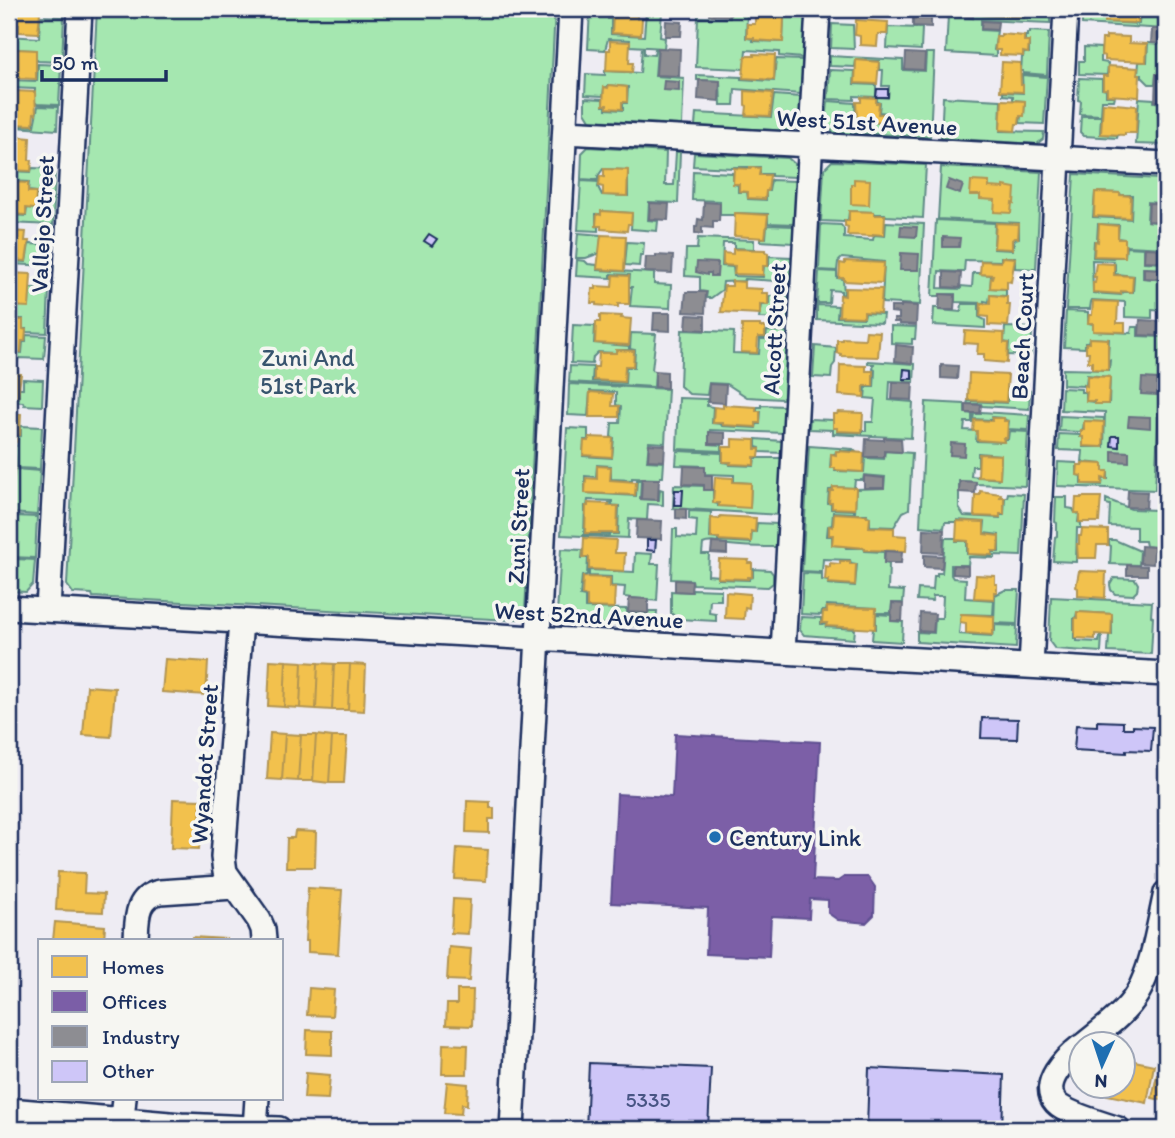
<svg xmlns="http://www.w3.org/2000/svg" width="1175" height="1138" font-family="Itim,sans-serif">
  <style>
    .green { fill: #a5e7b0; stroke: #608b87; stroke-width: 2; fill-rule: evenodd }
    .homes { fill: #f2c14e; stroke: #b29553; stroke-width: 2 }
    .offices { fill: #7b5ea7; stroke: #5e5091; stroke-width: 2 }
    .industry { fill: #8d8d92; stroke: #6b7182; stroke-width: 2 }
    .building { fill: #cec6f8; stroke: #1b2f5e; stroke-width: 2 }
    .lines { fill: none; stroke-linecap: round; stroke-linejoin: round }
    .minor-casing { stroke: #1b2f5e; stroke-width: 28 }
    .minor { stroke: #f6f6f2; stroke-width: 23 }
    .poi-dot { fill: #1f6fb2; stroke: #f6f6f2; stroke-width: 2.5 }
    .labels { text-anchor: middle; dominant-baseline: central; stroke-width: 7; stroke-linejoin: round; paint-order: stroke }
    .number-label { font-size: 21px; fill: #485584 }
    .street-label { font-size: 24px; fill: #1b2f5e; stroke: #f6f6f2 }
    .park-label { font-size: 24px; fill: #37546e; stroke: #f6f6f2 }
    .poi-label { font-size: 24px; fill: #1b2f5e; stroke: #f6f6f2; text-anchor: start }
  </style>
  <rect width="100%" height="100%" fill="#eeecf3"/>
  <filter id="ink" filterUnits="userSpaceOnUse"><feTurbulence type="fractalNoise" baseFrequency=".0143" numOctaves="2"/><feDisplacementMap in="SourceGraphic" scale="14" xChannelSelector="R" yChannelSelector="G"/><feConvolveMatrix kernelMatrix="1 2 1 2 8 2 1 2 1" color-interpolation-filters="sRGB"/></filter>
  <g filter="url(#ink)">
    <path class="green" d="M97,9H555L525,612L522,617L517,619L510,618V620L93,597L92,594L73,593L67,585Z
      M590,9H608V19H611V34L644,36L646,11L662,12L660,37L665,38L664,48L630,46V40L608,39L605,50L588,49Z
      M731,9H806L803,58L779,56V52L746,50L744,69L696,67L698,17L730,18ZM747,13L784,17L783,42L753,41V39L746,38Z
      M833,9L891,11L892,9H913V16L833,12Z
      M977,9H984L983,15L1024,18V9H1050V23L981,20V30L997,31L994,50L996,51V56L946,53L948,15L973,18V14H976Z
      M1082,9H1100L1099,17L1105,18V22L1139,24L1140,9H1166V29L1082,24Z
      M40,16L64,17L62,62L38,61L36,59V50L9,49V36L39,38Z
      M832,24L853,25L854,49L831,48Z
      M888,27L922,28L921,50L887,48Z
      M1030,31L1049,32L1047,75L1023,73V71H1021L1022,57H1023L1024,53H1029V41H1025V36H1027V33H1030Z
      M1148,43L1166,44V74H1156L1155,84H1149L1142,77V74H1138L1139,62H1147Z
      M1084,47L1101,48V62L1108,63L1107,75L1079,74V61H1084Z
      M642,48H644V54L654,55L655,49H657L655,76L684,78L682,125L590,120L585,112V98L603,99V106H606V109L623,110V103H627L628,87L608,85V87H604L603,96L585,95L586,74L605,75V71L640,73Z
      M926,53H934L930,137L857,133L858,122L887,123V113L879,112L880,103L877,102V97L888,98L889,86H882L883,70H879V61L856,60L855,67L830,66V56L903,60V70L925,71Z
      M776,59L803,60L801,94L735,89L734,105H721L720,81L697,80V75L741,77V79L774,81Z
      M38,64L61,65L59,105L37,104L35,102V89L12,88L11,96H9V80L37,81Z
      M830,70L855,71L854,84L876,85V97L854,96V100L828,99Z
      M1022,75L1047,77L1044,124L1020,123L1021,116H1024L1025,101L1013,100V96L1003,95V92L1023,93Z
      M1079,78L1102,79V89L1106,90V96H1115L1114,100H1102L1101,115L1080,114L1081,101L1078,100Z
      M774,95L801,97L799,125L791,131L695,126L696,113L771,117Z
      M943,97L1001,100L1000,131L1044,132L1043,139L1037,144L941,138Z
      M1139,98L1154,99V102L1161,103L1160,123L1166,124V145L1136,144Z
      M828,101L855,103L856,134L834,133L826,124Z
      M38,106L58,107L57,130L15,127V136H9V119H12V125L34,126Z
      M1081,116H1101L1100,134L1118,135L1117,138L1084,136L1080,132Z
      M588,147L666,152L665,185H674L676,152H680L678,203L649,202L648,220L658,221L657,231L631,229L632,213L602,211L601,214H596V226L598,227V231L578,230L581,181L599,182L598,187L602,195L628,196V170L603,169L598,176V180L581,179L582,153Z
      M694,153L788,158L797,166L796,177L771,176V174H760V167H734L733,168L693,166Z
      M832,161L926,165L923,218L886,216L885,214H875L874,212L849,211L848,220H844V222L821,221L824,169Z
      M941,167L1041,172L1036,269L1015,268V257H1001V261L965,260L964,272L939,271L938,288L961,289V286L972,287L973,273H979L980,274L991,275L990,288L1006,289V296L990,295L989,302L984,301V303L955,302V294H940V296H932L936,220L995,223L994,249L1012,250L1015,239L1019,238V223L938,219Z
      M32,168L55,169L54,197L37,196V192L28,191L29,182L9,181V171L31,172Z
      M693,171L733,173V184L738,185V192H747L748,199L766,200V191H769L771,180L796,181L794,224L768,223V214L735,213L734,215H720V201L692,200Z
      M1074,174L1159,179L1158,203L1148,202L1147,221L1166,223V248L1127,246L1125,245V239L1118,238L1119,225L1098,224L1097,241H1094L1093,257L1113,258L1114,257H1125L1126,247L1144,248V262L1163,263L1162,269L1143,268V278L1166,280V311L1152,310V318L1125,317V302L1092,300L1091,302L1090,309H1066ZM1095,192L1120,193L1121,195H1132L1131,219L1093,217ZM1092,260L1113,261L1115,264V274L1134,276L1133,292H1122L1121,295L1093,293Z
      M36,198L54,199L53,225L9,223V215L26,216L27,208L36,209Z
      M886,222L924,224L920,305L882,303L884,262L842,258L838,262L837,271L819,270L821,224L841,225L844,229V238L873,240L874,235L885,236Z
      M768,225L794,226L793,243L760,241V238H766L767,226Z
      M578,233L601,235L600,253L586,258H576Z
      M698,238L754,240V249L734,248V243H723L722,266L733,267L734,276L763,277L764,266H769V256L792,257L790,282L745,279L744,281L723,282L722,290L711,298H706L707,292L700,291V277L685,276L686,249H697Z
      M627,242L644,243L643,255H640L639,266L625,265Z
      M29,244L52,245L51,266L9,264V261L26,262Z
      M577,260L585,261L588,264L597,265V270L654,273V284L671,285L670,308L630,306L632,287H629L630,275L611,274V278L576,276Z
      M819,271L837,272V278L843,279L844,295L841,294V291L830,290L829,303H817Z
      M30,288L49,289L47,333L26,332V329H23V319H9V306H29Z
      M769,296L789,297L788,319L759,318L761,305H769Z
      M962,304H979V317L985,320V328L933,325L934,308H938L939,310L961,312Z
      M817,305L838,306L837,317L864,318L865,313L883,314L882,323L817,320Z
      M1066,311L1088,312V323L1093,324V331L1131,333L1132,327H1138V336L1162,337L1155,490L1057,486L1058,462L1077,463V475L1081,476V484L1102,485L1103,479H1108V472L1103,471V464L1082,462L1083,451L1058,450L1059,434L1080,435V437H1083V447H1104L1105,412L1061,410L1062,388L1081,389V392H1086V401L1095,402V404H1109L1110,377L1087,375L1086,385H1083V386L1063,385V369L1109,370L1110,360L1108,359L1109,339L1089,338L1088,342H1085V348L1064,347Z
      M573,325L595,326L594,343L629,346V350H616V353L598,352L593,357L592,364L571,363Z
      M891,326L916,327L915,339H912V344L891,343Z
      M1005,327L1032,328L1031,356L1008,355L1009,343L1004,342Z
      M682,330L734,332L733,353L759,354L760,339H766L767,331L788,332L784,397L782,399L747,397L727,384L709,383L707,395L689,394L680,386Z
      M631,333L656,334L652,370L655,371L654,387L569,382L570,366L593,367L592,381L625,383L626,367H634L635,350L630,349Z
      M26,335L46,336L44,359L18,358L17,363H9V352L22,353L23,342H26Z
      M815,346L836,348L835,363L832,367L831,378L813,377Z
      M868,361L915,364L914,382L890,381L889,400L913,402L911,438L833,434V430L809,429L810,419L833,420V427L837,428V432L862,433V431H866V422H873L875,399L865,398L866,387H874L875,370L873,369L874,364H868Z
      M23,379L43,380L42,406L24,405L23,402L9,401V397L19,398V388H23Z
      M569,384L668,389L665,443L649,442L647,461L664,462L663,477H660V479L632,478V480L611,479V466L597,465L596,477L585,476V493L636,496L637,480H641L640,499L659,500L660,489L663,490V505L648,504L647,520L629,519L628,538L561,535L567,428L588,429V440H584L583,456L612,458L614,438L611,437L612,423H620L621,406L616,405V392L590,391L588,416L568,415ZM588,500L612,501V503L609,502V505L619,506L618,534H609V535L584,534L585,506H587Z
      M1008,389L1030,390L1029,409L982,406L981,404H967L968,401L1007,403Z
      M679,398L707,399V406L713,407L712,423L721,424L722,426L756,428L757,424H760L761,411H757V407H761V405L784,406L783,433L710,430L709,444L722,445V451L677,449Z
      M926,402L965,404V413L972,414V422H965L964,430L977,431L976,441L1004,442V439H1008L1009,431L1028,432L1025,486L976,484V482L959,481V508L964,516L1000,518V515H1004L1005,497H1007L1008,493L1024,494L1021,556L995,555V558L969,557L968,565H951V575L953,578L966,579L965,598L994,600L993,615L961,614L959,634L992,636L993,632L995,631V625L1017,626L1016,648L917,642V632L934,633L935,618H942L943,596H933L932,601L917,600L918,589L933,590L934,576H937V573H942L945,538H956V541H967V554L992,556L993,552H999V535L984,533L985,522L957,520V522H945L944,528L920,526ZM978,453L1001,455L1000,479L971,476L972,466H978Z
      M981,412L1029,415L1028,430L1008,429L1009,421L1005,420L1004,418L992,417L991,420L973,419L974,414H981Z
      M1060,416L1104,418V422L1084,421L1083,429L1081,430L1080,432L1059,431Z
      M21,426L42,427L40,469L16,468L15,455L9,454V446H17L18,436H21Z
      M756,439L782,441V453L760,452V448L756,447Z
      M809,446L853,449L855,451H836L835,454H831L830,468H835V471L864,472L865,458L884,459L885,451L912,453L909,509L903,512L894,527L870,526V517L867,516V514H855L856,489L884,488L885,477L864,475L863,480H855L854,488L833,487L832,490H829L828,503L831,504V509L854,510V513L833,512L832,525L828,526L827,536H832V545L845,546L846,548H864L865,551L884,552V563L889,564L888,590L904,591L903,603H892L891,613H876V608L827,605L826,611H822L821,615L801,614L803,573L822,574V580L828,581V584L855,586L857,564L851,563L850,560L823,559L822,572L802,571Z
      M677,451L722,453V462L730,463V465L754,466L755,458H781L779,515L673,508L674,485L704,486V490H713V503L718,504V506L750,507L751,483L734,482V475L705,474V466L676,465Z
      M15,469L40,471L37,515L11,513L12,498H9V488H13Z
      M1056,497H1067V508L1073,509L1075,513L1079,514L1078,522L1081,523V528H1077L1076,562L1053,561L1055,537L1057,536V523L1055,522Z
      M1106,499L1131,509L1157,510L1155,547L1146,546L1145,541H1136V527L1109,526L1110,505L1106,504Z
      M689,511L711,512L710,538L718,539V541L751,543L752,532H756L757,523L778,524L777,547C761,547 745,547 729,545C721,544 711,540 703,544L702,554H709L708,575L718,576V579L749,580V578L753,577V569L770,570L773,574V583L768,587L693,584L692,580L671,579L673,529H677V537L696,538L697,520L689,519Z
      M15,516L37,517L35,558L11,557L12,546L9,545V534H12Z
      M1109,540H1115L1140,551L1139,565L1110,564L1111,546L1109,545Z
      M561,549L583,550L582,558H588L587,575L582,576L580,596L585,597V608L627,609V613L648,614L649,611H657L656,627L564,622L560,619L557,613Z
      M635,553L652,554L651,564H659L657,601L624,597L625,587L611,586V577L589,576V570L634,572Z
      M16,559L35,560L33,584L26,592L9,591V581L10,580L11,572H15Z
      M1114,578L1135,579L1138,584L1137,591L1133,595L1115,594L1111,590L1110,585Z
      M692,589L721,590V600H710L709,613L716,614V621L678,619L671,613V591L692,592Z
      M1005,590H1019L1017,624L994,623L995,595Z
      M1051,597L1152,602L1151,616L1153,617L1151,654L1108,652L1109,635H1112V614L1077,612L1076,617L1074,618V639H1077V641L1099,642L1100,635H1102L1101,652L1055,649L1049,641Z
      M876,614L891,615V621L903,622L902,642L872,640L873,629H876Z
      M801,617L821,618V624H825L826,627L855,629L854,639L804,635L800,630Z"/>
    <path class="homes" d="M10,9H37V12H40L38,33L19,32V24H9Z
      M616,9H637V19H642L641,35L612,33L613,16L616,17Z
      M984,9H1024V17L983,15Z
      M1100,9L1139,10L1138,23L1105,22V17H1100Z
      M755,16L784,17L783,42L754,40V38H747V24H755Z
      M856,20L888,22L887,34H878L877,46L860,45V36L855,35Z
      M1001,34L1024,36V41H1029L1028,53L1023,52V56L1000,55V50H995L996,36H1001Z
      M1106,36L1129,37V43L1147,44L1146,62L1105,60V56L1101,55L1102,39H1106Z
      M610,41L630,42L629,63H633L632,72L606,71L607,50H610Z
      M15,49L36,50V79L9,78L10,50H15Z
      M754,54L775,55L774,80L743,78L745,56H754Z
      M856,60L879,62L877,84L855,83Z
      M1002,62L1020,63L1021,85H1023V92L1000,91Z
      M1108,66L1138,68L1137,74H1140L1139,97L1107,95V89H1103V76H1108Z
      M609,85L627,87V102H622V109L607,108V105H603L604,87L608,88Z
      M14,91L35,92L36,114L34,113L33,125L13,124L14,117H9V98H14Z
      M745,91L773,93L770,116L746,115L747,106L745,105Z
      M861,97L876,98V103H879L878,114H886V123L857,121L856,102H861Z
      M1002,100L1025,101L1024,116H1020L1019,124H1016L1015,131L1000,130Z
      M1103,103L1137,106L1136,133H1125V135L1101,134Z
      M9,136L30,138L29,160H32L31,171L9,170Z
      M750,167L760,168L759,175H770L768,191H766L765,199L748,198V192L739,191V184H733L734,168L750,169Z
      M604,169L628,170L627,196L603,195V187L599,186L600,176L604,177Z
      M854,179L870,180L869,205L851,204V184H854Z
      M971,181L989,182V187L1004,188V186L1015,188L1014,204L1012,203L1011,213L994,212L995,200L980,199V195H970Z
      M9,182L28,183V192H36L35,209L26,208V215L9,214Z
      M1095,192L1120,193V195L1131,196L1130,218L1094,216Z
      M601,211L632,213L631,224H628L627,231L601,229V226H596L597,214L601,215Z
      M849,211L874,212V215H885L884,235L873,234V236L847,235L848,227L845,226V221H849Z
      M735,213L768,215L765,238L734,236Z
      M996,223L1019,224L1018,238H1014L1012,240V249L994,248Z
      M1099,224L1118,226V239H1125V257L1094,256L1095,241L1098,242Z
      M9,231L26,232L25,241H29L26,261L9,260Z
      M601,235L626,236L624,271L597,269Z
      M733,249L765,250V252L768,253V266H763V275L734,274L735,266L723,265V253L733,254Z
      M1002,257L1015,258L1011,282L1007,281V289L990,288L991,278H992L993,275L980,274L981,261L1001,262Z
      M845,261L884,263L882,283L844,281V278H839L840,263L845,264Z
      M1096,263L1114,264V275L1133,276L1132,292L1121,291V294L1093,292V283H1095L1096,277H1094Z
      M9,273L31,274L29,307L9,306Z
      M613,275L629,276V304H618V307L596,305V303H591L592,289H596V286L612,287Z
      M732,281L744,282V288L762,289V293H768V305L760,304V314L721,312L724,286H732Z
      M845,288L882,289L880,313L864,312V317L839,316L840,295L845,296Z
      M990,295L1007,297V305H1010L1008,326L988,325V317L980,316L981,303L990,304Z
      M1093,301L1118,302L1117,323H1125V332L1093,331V323H1088L1089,315H1092Z
      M600,315L622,316L621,318L631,319L629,345L595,343L596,322H600Z
      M9,319L23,320V329L26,330L25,341H22L21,352H9Z
      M742,325H760V327H765V337H758L757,353L741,352Z
      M866,331L880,332L878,357L841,356V354L837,353V340H842V338L865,339Z
      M965,331L1004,333V343H1008L1007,363L984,361V354H977L978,344L964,343Z
      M1089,338L1108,339V370L1092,369V362H1088L1089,352H1086V343H1089Z
      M616,350L634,351L633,366H625L624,382L594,380V367H598L599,353H616Z
      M9,364L17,365V374H21L18,397H9Z
      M840,365L866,366V371H873V386H864V397L839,395Z
      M969,373L1008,375L1006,402L968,400Z
      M1087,376L1110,377L1108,404H1095V401H1086L1087,392L1084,391V385L1087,386Z
      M590,392L613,394L612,406H619V417H589Z
      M9,401H17L16,414H21L20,435H17V442H9Z
      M723,405L756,407V411H760V423H756V427L723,425V423H713L714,407L723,408Z
      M838,412L863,413L862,432L837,431V428H833V414H837Z
      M992,418H1004V421H1008L1007,438H1003L1004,442L977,440V431H973L974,420L992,421Z
      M1084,421L1104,422L1103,447L1083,446V437H1081V430H1084Z
      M589,437L613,438L612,457L583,455L584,441H589Z
      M732,439L755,440V449H760L759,457H754V465L730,464L731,462H723V447H732Z
      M836,451L864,453L863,472L835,470V468H831V454L836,455Z
      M979,454L1001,455L1000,478L978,477Z
      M9,455H14L13,464H15L12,488H9Z
      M1082,463L1103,464V471H1108L1107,479L1102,478V484H1082V476L1077,475L1078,465H1082Z
      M597,466L611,467L610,480L636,482L635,495L585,493L586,478L597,479Z
      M715,477L733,478V482L751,483L750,508L719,506V503H713Z
      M833,487L856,488L855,509L832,508V503H829L830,491H833Z
      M980,491L1001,494L1000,497H1004V514H1000V517L974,516L975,495H980Z
      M1081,497H1101L1099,522H1079V513H1075L1076,498H1081Z
      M9,500H12L11,513H15L11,534H9Z
      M588,503L609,504L608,506H618L617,533H585L586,506H588Z
      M834,513L867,515V517H870L869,527L894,528V535L907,536L906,551L865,550V548L832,545L833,535H829V526L833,527Z
      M720,516L756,518L755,532L751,531V542L719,540V538H711V518L719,519Z
      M957,521L984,522V534L999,536L998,551H992V555L968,554V541L956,540Z
      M1082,529L1108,530V545H1097L1096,558H1078L1077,544H1079V536H1081Z
      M584,538L616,540L615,553H625L624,571L589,569V557H583Z
      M9,547H11V557L15,558L14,571H10V580Z
      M719,559L749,560L748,563H752V577H748V579L718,578Z
      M840,561H850V564H856L855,585L828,583L829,580H825L826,566L830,567V563L840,564Z
      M1079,571L1106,572L1105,598L1078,596V588L1076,587Z
      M976,575L995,576V584H997V592H994V599L974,598Z
      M583,577L610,578V587H615L614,608L587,607V596L582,595Z
      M726,592L750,594L749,608L745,607L744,619L725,618Z
      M827,607L876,608L875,629L826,626L827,623H822L823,612H827Z
      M1077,612L1112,614L1111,635L1095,634V639L1075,638V618H1077Z
      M961,614L994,616V631H992V635L966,633V623L960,622Z
      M9,650H13L11,678H9Z
      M165,659L208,662L206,695L162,692Z
      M270,660L286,661L284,707L268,706Z
      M286,661L302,662L300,708L284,707Z
      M302,662L318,663L316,709L300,708Z
      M318,663L334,664L332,710L316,709Z
      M334,664H350L348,710H332Z
      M350,664L366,665L364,711L348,710Z
      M87,686L115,688L111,737L83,735Z
      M270,733L285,734L282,780L267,779Z
      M285,734L301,735L298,781L282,780Z
      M301,735H316L313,781H298Z
      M316,735L332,737L329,783L313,781Z
      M332,737H347L344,783H329Z
      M173,799L201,800L199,849L171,848Z
      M467,801L490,802V808H494V819H489V833L466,832Z
      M295,831L316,832L315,867H286L287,838H294Z
      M457,848L488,850L486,881L455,879Z
      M58,872L85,873L84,893L104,894L103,912L56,910Z
      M308,888L342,890L338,954L308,952V941H305Z
      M453,899L470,900L468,934L451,933Z
      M55,922L105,926L104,940H53Z
      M192,937L226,939V940H192Z
      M449,947L471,949L469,981L447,980Z
      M309,988L334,990L332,1016L307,1015Z
      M457,990H473L472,1026L446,1025L447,1004H457Z
      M307,1030L332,1031V1055L306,1054Z
      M443,1044L468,1045L467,1074H442Z
      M1125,1059L1154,1065L1147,1103L1093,1092L1094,1086H1122V1073Z
      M306,1073L330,1075L328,1099L304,1098Z
      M1157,1075L1166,1077V1101L1152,1098Z
      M447,1082L468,1084L467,1105L462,1104L461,1114L444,1113Z"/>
    <path class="offices" d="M675,734L820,742L813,880L838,881L844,877H868L875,887L874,915L866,923L838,920L828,913V900L810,899L809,918L771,916L769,957L706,954L708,908L611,903L617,794L672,797Z"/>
    <path class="industry" d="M710,9H730V16L709,15Z
      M914,9H932V15H914Z
      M955,9H973V17L954,16Z
      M913,16L931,17V27L913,26Z
      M666,21L682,22L681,36H665Z
      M982,21L998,22L997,30L981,29Z
      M1152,29H1166V44L1151,43Z
      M658,48L680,49L679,76L656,75Z
      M906,53L925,54L924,70L905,69Z
      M1156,74L1166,75V102L1155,101Z
      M699,80L720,81L719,101L698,99Z
      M664,81L679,82V91L663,90Z
      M1162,105L1166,106V123H1161Z
      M949,180L963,185L960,194L946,189Z
      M704,202L720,203L719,221H713V228L702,227V234L695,233V227H697L698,219L703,220Z
      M650,203L669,204L668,220L649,219Z
      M1149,203L1166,204V222L1148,221Z
      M901,226L917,227L916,237L900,236Z
      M943,237L960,238L959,247H943Z
      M1145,248L1164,249L1163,262L1144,261Z
      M901,253L919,254L918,270H900Z
      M656,255L673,256L672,273L645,272L646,257H656Z
      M697,262L718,263L717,276H711V273H707V275L696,272Z
      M1144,268L1161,269V279L1144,278Z
      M944,272L961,273L960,288L944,287Z
      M686,292H706L705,313L684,312Z
      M940,294L955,295L954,310H939Z
      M901,305L917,306L916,325L899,324V322H894V319H899V313L891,312V307H901Z
      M654,313H670V331L653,330Z
      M687,315L705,316V330L686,329Z
      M1140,320L1158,321L1157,336L1139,335Z
      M896,345L913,347L912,363L895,361Z
      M941,365L958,366L957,379L941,378Z
      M655,371L667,372V388L655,387Z
      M1142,378L1158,379L1157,395L1141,394Z
      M893,382L913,383L912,400L892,399Z
      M709,384L726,385L725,403L708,402Z
      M966,404L981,405L980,413H966Z
      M1129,416L1150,417V428L1128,426Z
      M709,432L725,433V444H709Z
      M884,438L901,439L902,452L884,451V457H865L866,439L884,440Z
      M951,443L965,444L964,456L950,455Z
      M649,444L665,445L664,461L648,460Z
      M1112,451L1129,452V462L1112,461Z
      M684,466L705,467V475H712V490H704V485L683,484Z
      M864,476L884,478V488H864Z
      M642,479H659L658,500L641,499Z
      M960,481L976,482L975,493L959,492Z
      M1128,491L1147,492L1146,508L1127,507Z
      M676,509H686V519L676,518Z
      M637,520L662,521L661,539L636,538Z
      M924,529L944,530L943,553L923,552Z
      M712,543L727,544V554L711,553Z
      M1141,546L1154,547L1153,564L1140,563Z
      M885,551L902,552L901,563H884Z
      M924,555L943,556L942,568L924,567Z
      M953,565L968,566V575L953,574Z
      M1127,565L1147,566V575H1127Z
      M675,580L692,581L691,592L675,591Z
      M629,598L648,599V613L628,612Z
      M892,603L903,604L902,621H891Z
      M920,613L935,614L933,632L919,631Z"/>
    <path class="building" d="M877,89H888V97H876Z
      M429,234L437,239L432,246L424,241Z
      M904,369L912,370V379H903Z
      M1112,436H1119V447L1111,446Z
      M675,490H683L682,505H674Z
      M647,540H656L655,551L647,550Z
      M982,718L1018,719L1017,739L981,738Z
      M1097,721L1123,722V728H1133V726L1153,727L1151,751L1126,750V753L1074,750L1076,725L1097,726Z
      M589,1063L711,1068L708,1129H586Z
      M869,1068L1004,1075L1002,1129H867Z"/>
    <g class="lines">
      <g class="minor-casing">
        <path id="minor" d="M565,132L1166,164
          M9,608L1166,674
          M48,610L80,9
          M241,621L223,857L225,872L259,920L263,929L264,940
          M783,652L818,9
          M1031,666L1066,9
          M136,940C137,920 135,897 160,892L234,887
          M1085,1044C1102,1030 1126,1013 1137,994C1153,967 1159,923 1166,893
          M1080,1047C1066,1058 1039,1084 1056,1103C1066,1114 1104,1124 1118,1129
          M9,1110L181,1125L279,1129
          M122,1120L124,1098
          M255,1129L257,1098
          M512,1129L571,9"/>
      </g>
      <use href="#minor" class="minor"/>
    </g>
  </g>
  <circle class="poi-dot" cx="715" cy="837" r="7"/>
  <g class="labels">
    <g class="number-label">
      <text x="648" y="1099">5335</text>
    </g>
    <g class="street-label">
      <text transform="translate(867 122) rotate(3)">West 51st Avenue</text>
      <text transform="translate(42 224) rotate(-87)">Vallejo Street</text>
      <text transform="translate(774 329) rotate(-87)">Alcott Street</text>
      <text transform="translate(1022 336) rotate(-87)">Beach Court</text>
      <text transform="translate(518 526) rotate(-87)">Zuni Street</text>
      <text transform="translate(589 615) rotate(3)">West 52nd Avenue</text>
      <text transform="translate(204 764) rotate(-86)">Wyandot Street</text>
    </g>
    <g class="park-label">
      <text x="308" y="357">Zuni And<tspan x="308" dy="28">51st Park</tspan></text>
    </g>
    <g class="poi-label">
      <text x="729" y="837">Century Link</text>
    </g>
  </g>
  <rect width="1175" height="1138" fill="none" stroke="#f6f6f2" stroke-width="35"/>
  <rect x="18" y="18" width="1140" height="1103" fill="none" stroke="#1b2f5e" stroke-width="2.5" filter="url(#ink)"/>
  <rect x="38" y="939" width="245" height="161" fill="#f6f6f2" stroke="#9ea6b7" stroke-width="2"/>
  <rect x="52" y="956" width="35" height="21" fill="#f2c14e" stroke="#9ea6b7" stroke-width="2"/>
  <text x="102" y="974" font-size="21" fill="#1b2f5e">Homes</text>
  <rect x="52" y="991" width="35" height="21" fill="#7b5ea7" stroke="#9ea6b7" stroke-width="2"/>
  <text x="102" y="1009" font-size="21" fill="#1b2f5e">Offices</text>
  <rect x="52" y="1026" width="35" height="21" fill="#8d8d92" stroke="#9ea6b7" stroke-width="2"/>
  <text x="102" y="1044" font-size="21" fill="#1b2f5e">Industry</text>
  <rect x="52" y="1061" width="35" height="21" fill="#cec6f8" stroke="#9ea6b7" stroke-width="2"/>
  <text x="102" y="1078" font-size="21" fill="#1b2f5e">Other</text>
  <g transform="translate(1102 1065) rotate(183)"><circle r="33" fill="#f6f6f2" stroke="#9ea6b7" stroke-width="2"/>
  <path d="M0-5L12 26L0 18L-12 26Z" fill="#1f6fb2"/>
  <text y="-10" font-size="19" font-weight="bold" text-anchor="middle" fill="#1b2f5e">N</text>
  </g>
  <path d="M42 70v10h124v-10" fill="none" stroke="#1b2f5e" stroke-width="3.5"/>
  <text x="52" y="70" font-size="21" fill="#1b2f5e" stroke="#f6f6f2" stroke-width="5" paint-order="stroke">50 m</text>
</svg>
